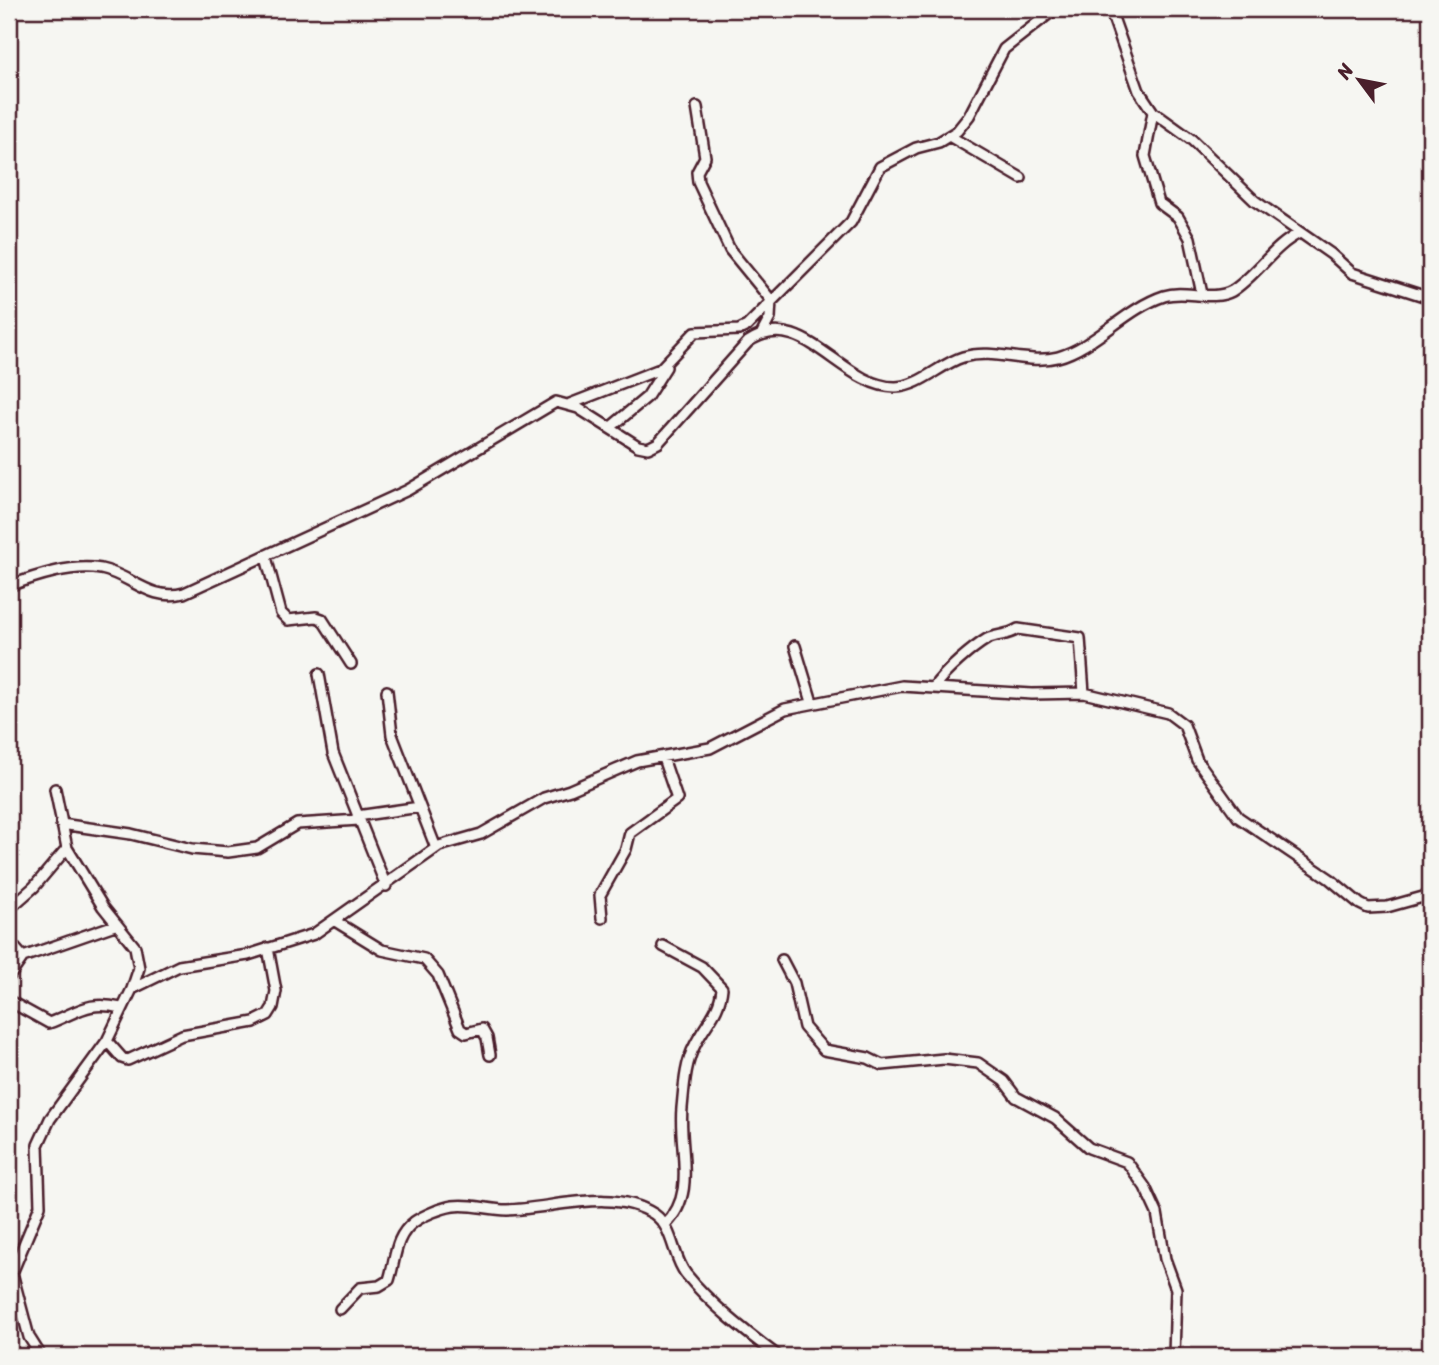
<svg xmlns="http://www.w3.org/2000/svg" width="1439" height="1365" font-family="Sriracha,sans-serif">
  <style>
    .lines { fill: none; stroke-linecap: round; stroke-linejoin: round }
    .minor-casing { stroke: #4a1f2b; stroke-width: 14 }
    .minor { stroke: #f6f6f2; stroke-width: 9 }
  </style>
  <rect width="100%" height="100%" fill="#f6f6f2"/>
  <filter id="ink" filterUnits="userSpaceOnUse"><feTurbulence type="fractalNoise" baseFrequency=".0143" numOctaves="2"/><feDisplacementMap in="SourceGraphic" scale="14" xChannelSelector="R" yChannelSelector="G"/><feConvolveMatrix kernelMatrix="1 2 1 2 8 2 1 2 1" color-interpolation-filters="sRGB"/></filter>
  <g filter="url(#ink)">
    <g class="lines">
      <g class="minor-casing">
        <path id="minor" d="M1110,9L1139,91L1153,112L1192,140L1255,201L1331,254L1352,273L1430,298
          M697,107L705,157L697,172L698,182L730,250L771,300L770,318L762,333
          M1153,112L1145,156L1159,203L1178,217L1190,238L1202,294
          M951,137L1021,178
          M570,404L660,369L695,332L739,330L747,326L851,222L880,167L916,148L939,142L957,131L969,116L1004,49L1055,9
          M611,427L647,397L666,367
          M266,557L281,613L288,620L316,617L322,619L351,664
          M9,586C36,576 71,564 101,569C131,575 150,602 184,593L408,490L556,402L578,408L638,446L648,448L658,443L748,342C802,304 842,388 896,387C921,386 940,364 963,357C995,348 1027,365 1058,357C1095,347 1125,309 1164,296C1185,289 1212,302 1232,291C1257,275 1274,245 1300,233
          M795,646L812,702
          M319,674L333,753L386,886
          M934,687C944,672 972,648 987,639C998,634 1007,636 1018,629L1080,638L1084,693
          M387,691L392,735L436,848
          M55,789L67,848L103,907L135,947L139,968L132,989
          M357,816L420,807
          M61,824L131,834L192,849L228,852L257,848L297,824L359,820
          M9,909L34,887L67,848
          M602,918L600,895L626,849L630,833L677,799L663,758
          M335,921L382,950L424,959L438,975L460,1029L466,1033L482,1029L487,1038L490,1055
          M9,941L23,957
          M663,946L702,967L722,988C720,1012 705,1024 695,1045C685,1063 684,1088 682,1108C678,1149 698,1193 665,1225
          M782,960L794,983L804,1027L824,1050L868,1058L882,1065L944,1059L978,1063L1004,1081L1016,1097L1055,1118L1089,1148L1127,1162L1145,1187L1157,1213L1165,1259L1176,1289L1174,1356
          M9,977L23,957L115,925
          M9,1001L49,1023C79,1012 87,1000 121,1008
          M107,1041L122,1058L128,1060L182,1035L254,1022L268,1015L273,1007L276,991L268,948
          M340,1309L360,1288L379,1286L389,1280C396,1259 394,1237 414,1222C424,1215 441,1208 453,1206C470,1203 489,1210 507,1210C552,1209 613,1187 654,1214C674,1228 672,1256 686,1274C711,1305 746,1332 778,1356
          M41,1356L29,1337L12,1273L40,1206L38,1145L50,1119L107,1041L132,989L179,966L248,955L314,934L439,846L481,834L544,798L570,790L637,761L710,748L785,709L902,686L1032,694L1084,693L1168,713L1184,725L1197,760L1238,817L1330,879L1360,904L1368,908L1387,907L1430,895"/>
      </g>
      <use href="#minor" class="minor"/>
    </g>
  </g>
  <rect width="1439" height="1365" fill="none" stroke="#f6f6f2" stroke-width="35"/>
  <rect x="18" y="18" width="1404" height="1330" fill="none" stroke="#4a1f2b" stroke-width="2.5" filter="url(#ink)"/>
  <g transform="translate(1359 80) rotate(302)" stroke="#f6f6f2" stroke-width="5" paint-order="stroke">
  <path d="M0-5L12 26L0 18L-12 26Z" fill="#4a1f2b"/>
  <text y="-10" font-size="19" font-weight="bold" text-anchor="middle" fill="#4a1f2b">N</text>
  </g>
</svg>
